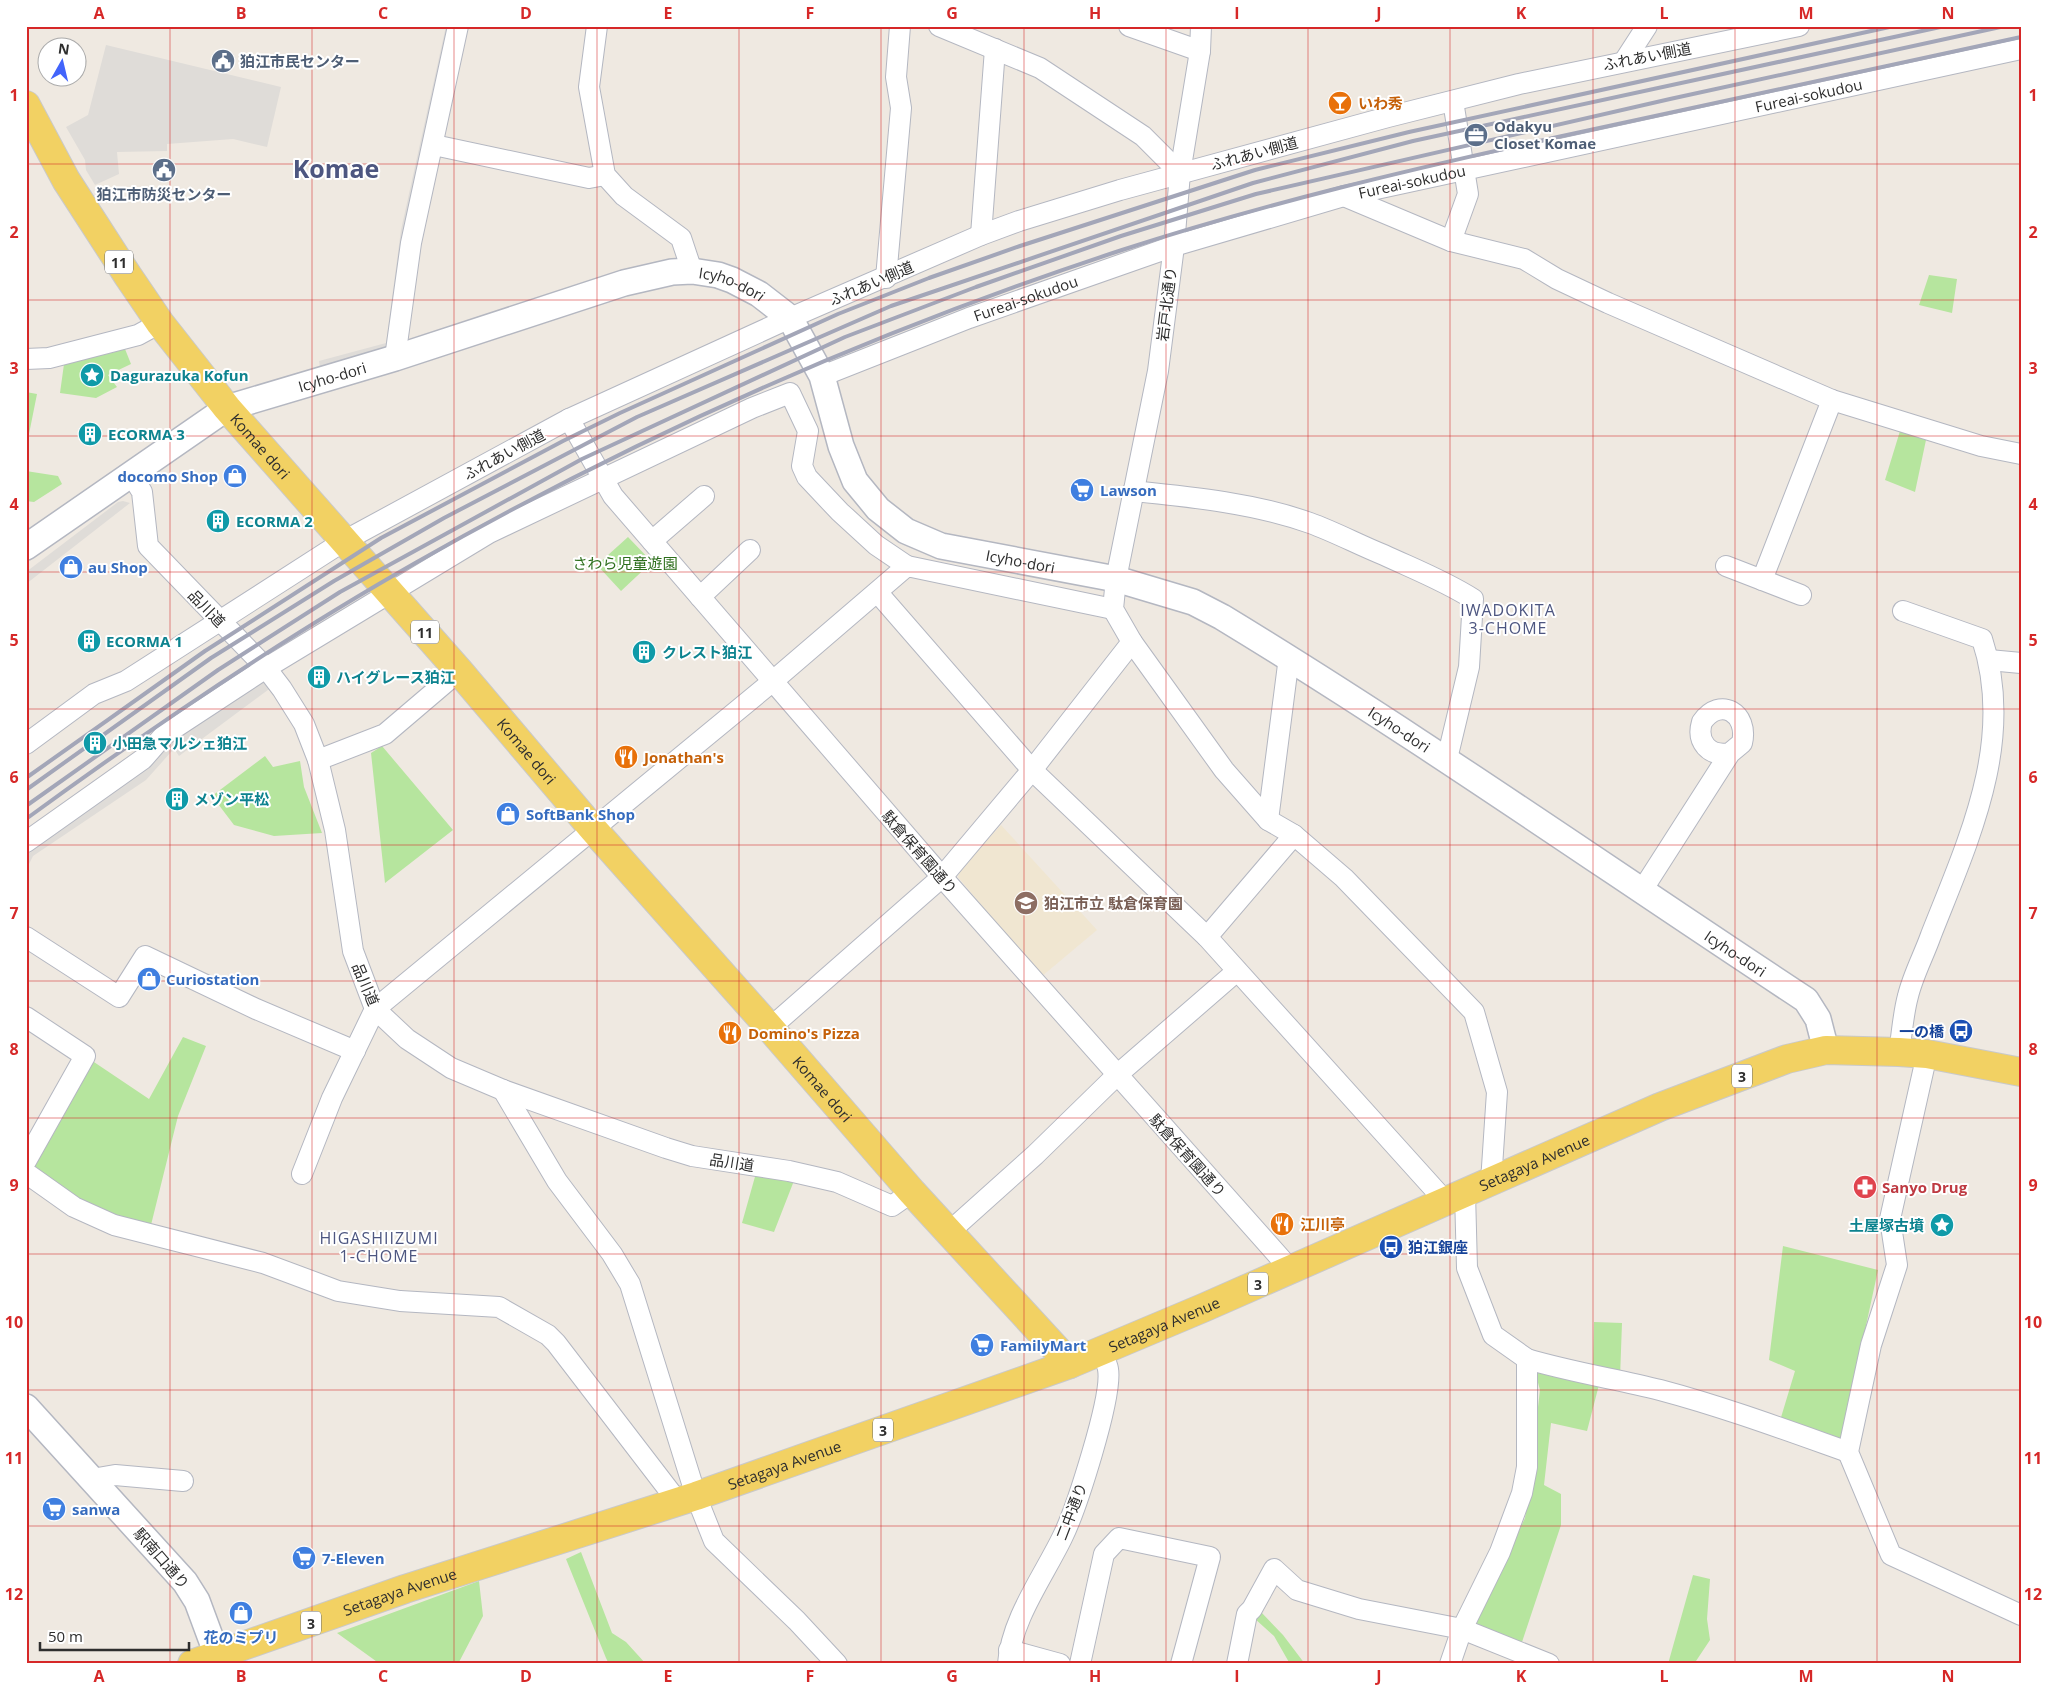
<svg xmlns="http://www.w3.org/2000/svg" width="2047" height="1690" font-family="'Open Sans','Noto Sans JP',sans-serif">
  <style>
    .education { fill: #f0e6d1 }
    .green { fill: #b6e59e }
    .plaza { fill: #dfdcd8 }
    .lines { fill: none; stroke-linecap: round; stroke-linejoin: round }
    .minor-casing { stroke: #b4b7c1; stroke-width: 22 }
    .tertiary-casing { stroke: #b4b7c1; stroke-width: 28 }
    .primary-casing { stroke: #c9c9c9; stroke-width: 30 }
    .minor { stroke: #fff; stroke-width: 20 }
    .tertiary { stroke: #fff; stroke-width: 25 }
    .primary { stroke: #f2d163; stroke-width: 28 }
    .rail { stroke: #a3a6b8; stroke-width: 4 }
    .grid { fill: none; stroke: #d62828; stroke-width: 1; stroke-opacity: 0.55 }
    .labels { text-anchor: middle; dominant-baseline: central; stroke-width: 4; stroke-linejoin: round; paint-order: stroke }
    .shield { fill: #fff; stroke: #6d6d6d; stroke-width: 1 }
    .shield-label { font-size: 14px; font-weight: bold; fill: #2e2e2e }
    .street-label { font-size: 15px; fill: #2e2e2e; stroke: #fff }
    .service-label { font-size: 15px; font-weight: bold; fill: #4e5e75; stroke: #fff; text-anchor: start }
    .food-label { font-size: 15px; font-weight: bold; fill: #c56008; stroke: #fff; text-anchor: start }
    .culture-label { font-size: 15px; font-weight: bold; fill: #0d838f; stroke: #fff; text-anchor: start }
    .shop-label { font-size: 15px; font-weight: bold; fill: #366cbe; stroke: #fff; text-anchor: start }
    .park-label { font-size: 15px; fill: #2c6e1b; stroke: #fff }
    .education-label { font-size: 15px; font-weight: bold; fill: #785e54; stroke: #fff; text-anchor: start }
    .transit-label { font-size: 15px; font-weight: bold; fill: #164399; stroke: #fff; text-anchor: end }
    .health-label { font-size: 15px; font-weight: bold; fill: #be3a42; stroke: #fff; text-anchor: start }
    .neighbourhood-label { font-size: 16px; letter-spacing: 1px; fill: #4d5680; stroke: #fff }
    .town-label { font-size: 25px; font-weight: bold; fill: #4d5680; stroke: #fff }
    .neatline { fill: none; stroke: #d62828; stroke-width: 2 }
    .grid-label { font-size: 16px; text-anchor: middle; font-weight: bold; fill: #d62828 }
  </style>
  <rect width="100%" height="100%" fill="#efe9e1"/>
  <path class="education" d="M1001,825L1097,930L1041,977L958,877L961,869Z"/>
  <path class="green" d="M1929,275L1957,279L1952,313L1919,305Z
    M125,349L131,364L108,375L117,387L96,398L60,393L64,364Z
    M26,392L37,394L26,449Z
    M1900,431L1926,440L1915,492L1885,480Z
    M26,471L58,476L62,484L34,502L26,501Z
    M628,537L652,562L621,591L597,565Z
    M382,746L453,830L385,883L371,753Z
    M265,756L273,767L300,761L304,787L322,833L274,836L234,825L212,796Z
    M183,1037L206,1046L178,1116L149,1233L114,1225L26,1161L85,1056L149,1099Z
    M758,1166L797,1173L774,1232L742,1223Z
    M1783,1246L1878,1270L1840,1446L1779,1424L1795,1371L1769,1360Z
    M1594,1322L1622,1323L1620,1378L1593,1367Z
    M1534,1368L1600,1381L1587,1431L1551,1423L1544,1485L1561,1494V1525L1522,1642L1471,1624L1500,1571L1525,1518L1540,1390Z
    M581,1552L612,1633L626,1642L646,1664H609L606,1658L566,1559Z
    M1693,1575L1710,1579L1707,1619L1710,1640L1694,1664H1668Z
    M479,1581L483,1616L458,1664H380L337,1633Z
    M1260,1611L1283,1635L1305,1664H1290L1274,1636L1254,1618Z"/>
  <path class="plaza" d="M446,26H458L395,358L322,379L319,361L386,343L401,230Z
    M106,45L281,87L267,147L233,139L167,144V151L117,152L119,174L95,185L86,170L85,160L66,127L88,115Z
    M123,501L130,503L26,584V572L118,502Z
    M259,680L268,681L272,687L179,756L175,750L171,752L146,780L33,856L26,870V850L167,741Z"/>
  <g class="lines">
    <g class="minor-casing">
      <g id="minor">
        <path d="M597,26L589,87L605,175L624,196L681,238L692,271"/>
        <path d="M939,26L1040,68L1143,136L1180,173"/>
        <path d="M1129,26L1200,51"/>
        <path d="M1201,26L1200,51L1180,173L1174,246L1158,371L1116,579L1113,609L1132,642L1224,770L1268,820L1294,835L1344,878L1474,1012L1497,1092L1491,1182"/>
        <path d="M1625,60L1647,26"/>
        <path d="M434,145L589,178L605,175"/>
        <path d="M1344,196L1451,241L1524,259L1557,279L1608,303L1832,400L1981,446L2021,454"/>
        <path d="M981,235L995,49"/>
        <path d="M1451,241L1468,194L1453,101"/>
        <path d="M886,278L901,108L896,77L900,26"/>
        <path d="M395,358L411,243L458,26"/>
        <path d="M26,359L49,358L138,335L160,323"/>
        <path id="s1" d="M822,376L969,318L1174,246L1344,196L2021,49"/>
        <path d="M569,419L613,496L942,877L1291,1270"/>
        <path d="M131,474L142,492L148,546L266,668L282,689L304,724L318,760L335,830L353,951L375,1009L407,1039L451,1068L503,1090L666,1148L692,1156L789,1171L837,1182L892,1206L912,1192"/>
        <path d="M1133,491C1192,497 1254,503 1310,523C1335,532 1359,545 1384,555C1414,569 1445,581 1473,599L1469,667L1447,759"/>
        <path d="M652,541L704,496"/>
        <path d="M1726,566L1801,595"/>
        <path d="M1762,580L1832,400"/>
        <path d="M878,593L1032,770L1207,937L1446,1202"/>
        <path d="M700,597L750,550"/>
        <path d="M1989,660L2021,663"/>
        <path d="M26,744L94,694L126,681L344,541L569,419L790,318L981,235L1019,221L1120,190L1388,117L1519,84L1799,26"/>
        <path d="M318,760L385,734L459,671"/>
        <path d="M1268,820L1289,657"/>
        <path d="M26,842L143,759L164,735L266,668L489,533L752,408L790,393L808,431L802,466L807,477L840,512L876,545L907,566"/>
        <path d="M1641,892L1730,753L1742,743C1749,713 1720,696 1702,722C1696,742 1709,757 1730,753"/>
        <path d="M26,937L119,997L145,956L256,1009L355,1051"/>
        <path d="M1207,937L1294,835"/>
        <path d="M26,1017L85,1056L26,1161"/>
        <path d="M770,1028L942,877L1032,770L1132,642"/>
        <path d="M1899,1052C1902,1034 1903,1014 1908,996C1913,975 1924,955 1931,935C1968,841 2016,741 1982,639L1903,611"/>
        <path d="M1927,1054L1890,1219L1897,1265L1871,1345L1848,1452L1891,1555L2021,1615"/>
        <path d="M503,1090L557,1181L612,1254L630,1284L696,1496L714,1541L797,1621L837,1664"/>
        <path d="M26,1173L74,1207L114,1225L263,1263L338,1291L400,1301L499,1307L548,1335L556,1343L678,1502"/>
        <path d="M302,1174L332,1098L375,1009L773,681L907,566L1113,609"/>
        <path d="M948,1233L1035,1155L1117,1075L1237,971"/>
        <path d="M1527,1359C1571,1372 1616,1379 1660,1390C1724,1407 1786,1430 1848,1452"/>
        <path d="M92,1479L115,1475L183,1481"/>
        <path d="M1009,1650L1060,1664"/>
        <path d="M1008,1664C1011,1620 1043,1577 1062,1538C1076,1510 1113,1396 1108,1369C1107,1363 1103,1357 1101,1351"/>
        <path d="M1080,1664L1104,1554L1119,1538L1210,1557L1181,1664"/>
        <path d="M1237,1664L1247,1614L1252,1609L1274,1569L1297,1590L1359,1609L1462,1629L1549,1664"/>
        <path d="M1450,1664L1462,1629L1500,1552L1522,1493L1527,1467V1359L1493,1335L1467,1268L1465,1193"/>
      </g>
    </g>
    <g class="tertiary-casing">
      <g id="tertiary">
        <path id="s2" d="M26,547L227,408L395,358L624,283L672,272L692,271L718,275L732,280L759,294L790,318L822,376L841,446L855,481L878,509L906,531L941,546L1116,579L1193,602L1222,617C1421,738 1611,872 1806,1000L1818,1019L1826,1050"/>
        <path d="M26,1407L185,1582L197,1601L217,1655"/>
      </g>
    </g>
    <g class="primary-casing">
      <g id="primary">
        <path id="s3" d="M26,105L66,180L128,276L160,323L227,408L459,671L593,829L770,1028L912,1192L1070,1364"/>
        <path id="s4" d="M192,1664L405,1589L696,1496L1070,1364L1203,1308L1660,1107L1787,1059L1826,1050L1899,1052L1927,1054L2021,1072"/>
      </g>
    </g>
    <use href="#minor" class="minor"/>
    <use href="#tertiary" class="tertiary"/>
    <use href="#primary" class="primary"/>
    <path class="rail" d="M26,778L205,651L381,538L563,441L620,413L838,314L929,278L1020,246L1255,170L1409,132L1894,26
      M26,790L211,658L334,581L444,518L637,417L891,306L1253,183L1413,141L1945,26
      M26,806L218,670L340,592L582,459L845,337L976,287L1121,236L1256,194L1670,99L2005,26
      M26,819C152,727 281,639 417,562C640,435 878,330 1122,250C1263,204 1408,170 1553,138C1709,103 1865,70 2021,37"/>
  </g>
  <path class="grid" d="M170,26V1664M312,26V1664M454,26V1664M597,26V1664M739,26V1664M881,26V1664M1024,26V1664M1166,26V1664M1308,26V1664M1450,26V1664M1593,26V1664M1735,26V1664M1877,26V1664M26,164H2021M26,300H2021M26,436H2021M26,572H2021M26,709H2021M26,845H2021M26,981H2021M26,1118H2021M26,1254H2021M26,1390H2021M26,1526H2021"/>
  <defs>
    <g id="civic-disc" transform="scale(1.25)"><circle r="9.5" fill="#5c6f8a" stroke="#fff"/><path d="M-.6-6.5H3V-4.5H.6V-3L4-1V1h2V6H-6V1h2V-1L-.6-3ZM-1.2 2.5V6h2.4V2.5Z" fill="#fff"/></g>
    <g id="bar-disc" transform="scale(1.25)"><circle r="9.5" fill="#e8710a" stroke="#fff"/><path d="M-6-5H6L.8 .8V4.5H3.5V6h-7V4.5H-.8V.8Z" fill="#fff"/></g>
    <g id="office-disc" transform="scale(1.25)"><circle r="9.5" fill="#5c6f8a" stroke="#fff"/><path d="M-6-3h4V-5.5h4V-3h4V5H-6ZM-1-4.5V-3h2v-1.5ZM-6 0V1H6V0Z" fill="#fff"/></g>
    <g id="sight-disc" transform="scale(1.25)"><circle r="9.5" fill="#0f9aa8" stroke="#fff"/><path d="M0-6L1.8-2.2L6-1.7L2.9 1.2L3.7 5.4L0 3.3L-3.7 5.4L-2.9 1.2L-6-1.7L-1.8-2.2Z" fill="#fff"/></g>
    <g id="building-disc" transform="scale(1.25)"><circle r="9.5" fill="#0f9aa8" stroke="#fff"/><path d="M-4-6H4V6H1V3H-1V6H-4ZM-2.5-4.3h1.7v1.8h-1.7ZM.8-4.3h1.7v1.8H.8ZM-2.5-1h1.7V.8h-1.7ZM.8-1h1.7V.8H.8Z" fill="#fff"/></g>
    <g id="shop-disc" transform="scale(1.25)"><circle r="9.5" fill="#3f7fe0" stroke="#fff"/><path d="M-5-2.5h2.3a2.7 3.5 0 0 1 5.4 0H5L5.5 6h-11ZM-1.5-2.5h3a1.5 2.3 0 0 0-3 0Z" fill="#fff"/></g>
    <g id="supermarket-disc" transform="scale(1.25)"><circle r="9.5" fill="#3f7fe0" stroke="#fff"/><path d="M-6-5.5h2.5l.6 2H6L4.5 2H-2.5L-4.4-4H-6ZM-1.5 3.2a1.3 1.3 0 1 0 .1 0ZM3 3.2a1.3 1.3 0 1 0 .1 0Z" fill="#fff"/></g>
    <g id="restaurant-disc" transform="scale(1.25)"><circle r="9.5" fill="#e8710a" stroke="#fff"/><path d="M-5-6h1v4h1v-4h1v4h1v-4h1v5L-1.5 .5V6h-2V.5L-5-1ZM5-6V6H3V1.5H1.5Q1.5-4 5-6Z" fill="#fff"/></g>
    <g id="school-disc" transform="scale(1.25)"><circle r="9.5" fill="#8d6e63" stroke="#fff"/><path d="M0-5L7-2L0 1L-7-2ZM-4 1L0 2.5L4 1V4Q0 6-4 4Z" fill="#fff"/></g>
    <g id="bus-disc" transform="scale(1.25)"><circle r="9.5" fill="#1a4fb4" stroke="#fff"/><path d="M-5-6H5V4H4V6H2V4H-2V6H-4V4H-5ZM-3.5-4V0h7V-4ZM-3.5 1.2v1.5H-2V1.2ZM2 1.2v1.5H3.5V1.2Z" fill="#fff"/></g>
    <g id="pharmacy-disc" transform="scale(1.25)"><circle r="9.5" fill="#e0444e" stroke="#fff"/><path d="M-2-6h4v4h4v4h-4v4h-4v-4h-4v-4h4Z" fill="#fff"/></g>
  </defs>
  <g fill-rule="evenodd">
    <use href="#civic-disc" x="223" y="61"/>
    <use href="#bar-disc" x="1340" y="103"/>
    <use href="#office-disc" x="1476" y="135"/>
    <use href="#civic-disc" x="164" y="170"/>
    <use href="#sight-disc" x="92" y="375"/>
    <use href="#building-disc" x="90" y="434"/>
    <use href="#shop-disc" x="235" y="476"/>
    <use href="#supermarket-disc" x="1082" y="490"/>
    <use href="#building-disc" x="218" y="521"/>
    <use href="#shop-disc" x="71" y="567"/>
    <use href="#building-disc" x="89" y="641"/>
    <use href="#building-disc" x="644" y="652"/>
    <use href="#building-disc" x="319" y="677"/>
    <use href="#building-disc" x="95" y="743"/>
    <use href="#restaurant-disc" x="626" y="757"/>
    <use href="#building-disc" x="177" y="799"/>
    <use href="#shop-disc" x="508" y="814"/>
    <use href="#school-disc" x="1026" y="903"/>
    <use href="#shop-disc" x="149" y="979"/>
    <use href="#bus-disc" x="1961" y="1031"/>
    <use href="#restaurant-disc" x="730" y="1033"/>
    <use href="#pharmacy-disc" x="1865" y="1187"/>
    <use href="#restaurant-disc" x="1282" y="1224"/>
    <use href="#sight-disc" x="1942" y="1225"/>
    <use href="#bus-disc" x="1391" y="1247"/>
    <use href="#supermarket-disc" x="982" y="1345"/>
    <use href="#supermarket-disc" x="54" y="1509"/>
    <use href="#supermarket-disc" x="304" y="1558"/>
    <use href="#shop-disc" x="241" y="1613"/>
  </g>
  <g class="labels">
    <g class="shield">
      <rect x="105" y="250.5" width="28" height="23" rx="4"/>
      <rect x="411" y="620.5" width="28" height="23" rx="4"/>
      <rect x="1732" y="1064.5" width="20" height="23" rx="4"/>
      <rect x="1248" y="1272.5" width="20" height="23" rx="4"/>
      <rect x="873" y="1418.5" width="20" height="23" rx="4"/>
      <rect x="301" y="1611.5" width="20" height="23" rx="4"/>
    </g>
    <g class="shield-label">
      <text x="119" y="262">11</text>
      <text x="425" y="632">11</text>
      <text x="1742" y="1076">3</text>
      <text x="1258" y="1284">3</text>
      <text x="883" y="1430">3</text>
      <text x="311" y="1623">3</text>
    </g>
    <g class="street-label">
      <text transform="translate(1647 56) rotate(-11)">ふれあい側道</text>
      <text stroke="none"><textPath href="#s1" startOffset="1028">Fureai-sokudou</textPath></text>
      <text transform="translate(1254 153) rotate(-15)">ふれあい側道</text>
      <text stroke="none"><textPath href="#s1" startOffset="622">Fureai-sokudou</textPath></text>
      <text transform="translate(871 283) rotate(-23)">ふれあい側道</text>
      <text stroke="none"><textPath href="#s2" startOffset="772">Icyho-dori</textPath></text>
      <text stroke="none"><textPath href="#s1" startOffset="218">Fureai-sokudou</textPath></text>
      <text transform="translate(1166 304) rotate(-83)">岩戸北通り</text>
      <text stroke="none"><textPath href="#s2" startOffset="354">Icyho-dori</textPath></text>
      <text stroke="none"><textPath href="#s3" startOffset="415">Komae dori</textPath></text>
      <text transform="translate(504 454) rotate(-28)">ふれあい側道</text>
      <text stroke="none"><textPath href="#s2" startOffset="1208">Icyho-dori</textPath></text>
      <text transform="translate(207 608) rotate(46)">品川道</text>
      <text stroke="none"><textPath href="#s2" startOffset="1628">Icyho-dori</textPath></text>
      <text stroke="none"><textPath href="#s3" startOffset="820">Komae dori</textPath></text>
      <text transform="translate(920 852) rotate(49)">駄倉保育園通り</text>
      <text stroke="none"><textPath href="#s2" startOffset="2032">Icyho-dori</textPath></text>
      <text transform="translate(366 984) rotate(67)">品川道</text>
      <text stroke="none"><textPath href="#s3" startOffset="1269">Komae dori</textPath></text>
      <text transform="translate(1188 1155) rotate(48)">駄倉保育園通り</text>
      <text transform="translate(732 1162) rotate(9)">品川道</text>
      <text stroke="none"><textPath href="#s4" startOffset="1434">Setagaya Avenue</textPath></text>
      <text stroke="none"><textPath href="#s4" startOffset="1030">Setagaya Avenue</textPath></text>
      <text stroke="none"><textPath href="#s4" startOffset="625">Setagaya Avenue</textPath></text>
      <text transform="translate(1071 1511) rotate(-69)">二中通り</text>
      <text transform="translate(162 1558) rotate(49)">駅南口通り</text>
      <text stroke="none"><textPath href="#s4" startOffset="220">Setagaya Avenue</textPath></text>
    </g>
    <g class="service-label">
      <text x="240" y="61">狛江市民センター</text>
      <text x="1494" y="126">Odakyu<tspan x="1494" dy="17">Closet Komae</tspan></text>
      <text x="164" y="194" text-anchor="middle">狛江市防災センター</text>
    </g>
    <g class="food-label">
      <text x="1358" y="103">いわ秀</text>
      <text x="644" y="757">Jonathan's</text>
      <text x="748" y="1033">Domino's Pizza</text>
      <text x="1300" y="1224">江川亭</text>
    </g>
    <g class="culture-label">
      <text x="110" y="375">Dagurazuka Kofun</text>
      <text x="108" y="434">ECORMA 3</text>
      <text x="236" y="521">ECORMA 2</text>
      <text x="106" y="641">ECORMA 1</text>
      <text x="662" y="652">クレスト狛江</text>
      <text x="336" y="677">ハイグレース狛江</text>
      <text x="112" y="743">小田急マルシェ狛江</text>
      <text x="194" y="799">メゾン平松</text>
      <text x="1924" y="1225" text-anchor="end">土屋塚古墳</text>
    </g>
    <g class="shop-label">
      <text x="218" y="476" text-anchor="end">docomo Shop</text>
      <text x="1100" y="490">Lawson</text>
      <text x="88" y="567">au Shop</text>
      <text x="526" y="814">SoftBank Shop</text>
      <text x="166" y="979">Curiostation</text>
      <text x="1000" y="1345">FamilyMart</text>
      <text x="72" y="1509">sanwa</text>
      <text x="322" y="1558">7-Eleven</text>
      <text x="241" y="1637" text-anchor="middle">花のミプリ</text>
    </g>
    <g class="park-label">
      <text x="625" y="563">さわら児童遊園</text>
    </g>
    <g class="education-label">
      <text x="1044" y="903">狛江市立 駄倉保育園</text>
    </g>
    <g class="transit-label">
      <text x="1944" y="1031">一の橋</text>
      <text x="1408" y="1247" text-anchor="start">狛江銀座</text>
    </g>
    <g class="health-label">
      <text x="1882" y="1187">Sanyo Drug</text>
    </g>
    <g class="neighbourhood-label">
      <text x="1508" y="610">IWADOKITA<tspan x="1508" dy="18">3-CHOME</tspan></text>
      <text x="379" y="1238">HIGASHIIZUMI<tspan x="379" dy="18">1-CHOME</tspan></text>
    </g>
    <g class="town-label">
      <text x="336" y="168">Komae</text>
    </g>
  </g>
  <rect width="2047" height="1690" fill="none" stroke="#ffffff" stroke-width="55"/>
  <g transform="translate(62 62) rotate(8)"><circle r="24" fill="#ffffff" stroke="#ababab"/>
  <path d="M0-4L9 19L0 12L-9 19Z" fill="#4264fb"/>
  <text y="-8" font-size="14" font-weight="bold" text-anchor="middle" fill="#2e2e2e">N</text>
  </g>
  <path d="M40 1642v8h149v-8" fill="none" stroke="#2e2e2e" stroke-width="2.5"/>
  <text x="48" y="1642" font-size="15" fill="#2e2e2e" stroke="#ffffff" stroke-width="4" paint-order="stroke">50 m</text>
  <rect x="28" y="28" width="1992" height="1634" class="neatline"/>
  <g class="grid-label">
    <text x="99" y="19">A</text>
    <text x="241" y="19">B</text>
    <text x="383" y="19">C</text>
    <text x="526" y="19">D</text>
    <text x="668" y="19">E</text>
    <text x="810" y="19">F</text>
    <text x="952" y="19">G</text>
    <text x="1095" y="19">H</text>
    <text x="1237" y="19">I</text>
    <text x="1379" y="19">J</text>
    <text x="1521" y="19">K</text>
    <text x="1664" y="19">L</text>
    <text x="1806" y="19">M</text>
    <text x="1948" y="19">N</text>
    <text x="14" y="101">1</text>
    <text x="2033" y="101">1</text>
    <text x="14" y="238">2</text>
    <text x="2033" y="238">2</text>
    <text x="14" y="374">3</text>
    <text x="2033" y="374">3</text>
    <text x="14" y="510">4</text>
    <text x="2033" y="510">4</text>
    <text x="14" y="646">5</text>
    <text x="2033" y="646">5</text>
    <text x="14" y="783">6</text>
    <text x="2033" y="783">6</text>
    <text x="14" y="919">7</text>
    <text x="2033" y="919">7</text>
    <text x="14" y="1055">8</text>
    <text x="2033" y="1055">8</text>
    <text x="14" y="1191">9</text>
    <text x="2033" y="1191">9</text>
    <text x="14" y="1328">10</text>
    <text x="2033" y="1328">10</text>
    <text x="14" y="1464">11</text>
    <text x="2033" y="1464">11</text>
    <text x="14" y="1600">12</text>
    <text x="2033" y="1600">12</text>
    <text x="99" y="1682">A</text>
    <text x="241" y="1682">B</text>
    <text x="383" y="1682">C</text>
    <text x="526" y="1682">D</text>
    <text x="668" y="1682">E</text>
    <text x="810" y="1682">F</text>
    <text x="952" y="1682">G</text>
    <text x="1095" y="1682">H</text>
    <text x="1237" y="1682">I</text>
    <text x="1379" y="1682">J</text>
    <text x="1521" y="1682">K</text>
    <text x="1664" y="1682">L</text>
    <text x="1806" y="1682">M</text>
    <text x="1948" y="1682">N</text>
  </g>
</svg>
